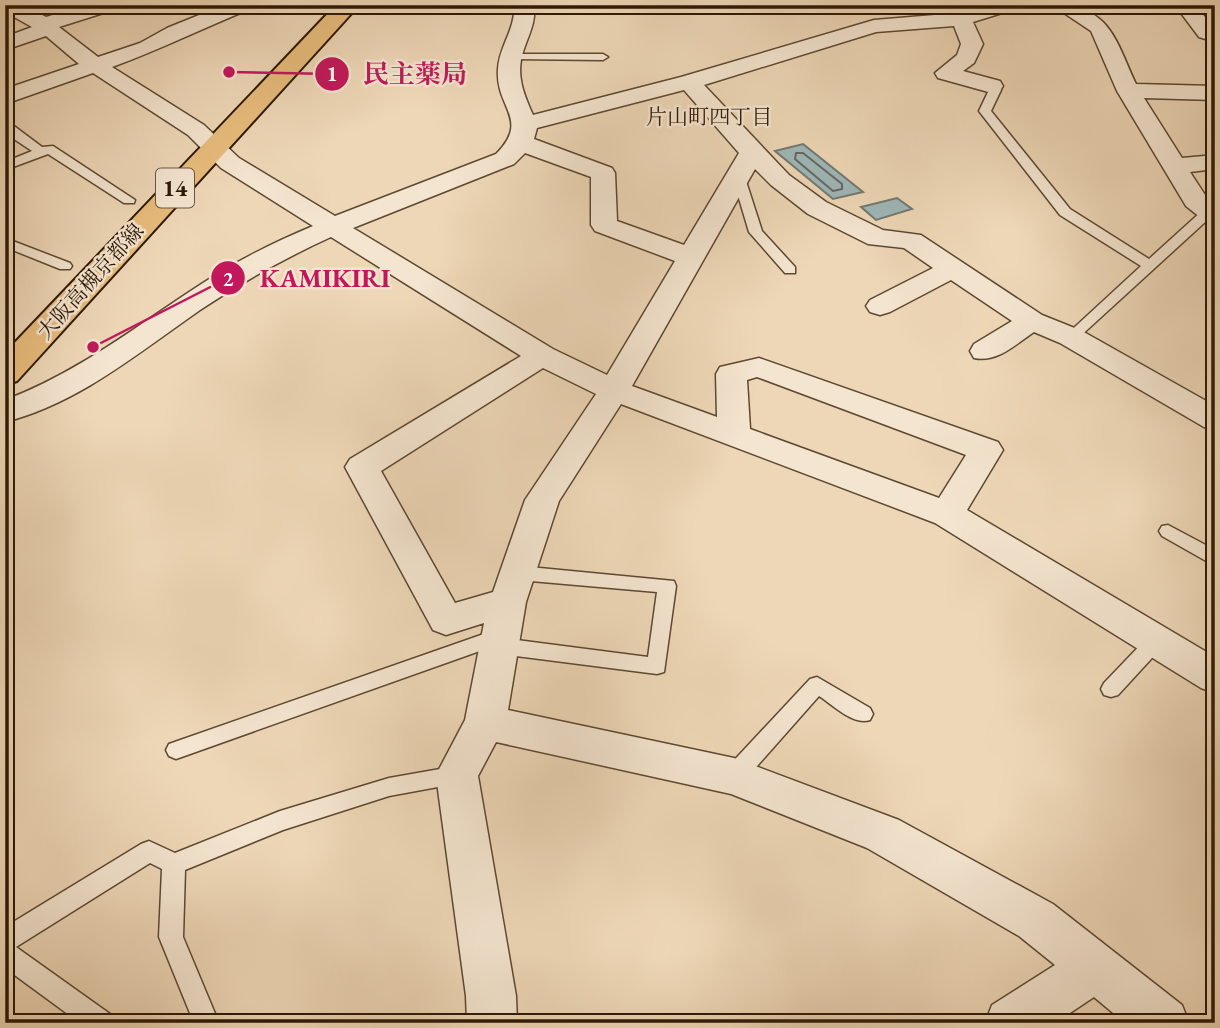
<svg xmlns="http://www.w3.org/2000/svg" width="1220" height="1028" font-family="'EB Garamond','Noto Serif JP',serif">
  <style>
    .water { fill: #9eb7b9; stroke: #717871; stroke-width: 2 }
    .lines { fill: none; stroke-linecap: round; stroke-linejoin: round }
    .shore { stroke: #66685f; stroke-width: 2 }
    .lane-casing { stroke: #5d4832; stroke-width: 3 }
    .street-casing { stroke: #5d4832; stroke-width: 3 }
    .primary-casing { stroke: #2d1905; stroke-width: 4 }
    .lane { fill: #f4e5d0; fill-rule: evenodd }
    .street { fill: #f4e5d0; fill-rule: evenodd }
    .primary { fill: #e7bc7c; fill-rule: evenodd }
    .labels { text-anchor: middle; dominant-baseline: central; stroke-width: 5; stroke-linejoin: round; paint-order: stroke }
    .far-neighbourhood-label { font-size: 21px; fill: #2d1905; stroke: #f4e5d0 }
    .far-street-label { font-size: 21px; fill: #2d1905; stroke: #f4e5d0 }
    .shield { fill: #f4e5d0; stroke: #695642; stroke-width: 2 }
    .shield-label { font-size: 23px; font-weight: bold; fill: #2d1905 }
    .leader { fill: none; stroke: #c2185b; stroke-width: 2.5 }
    .callout-dot { fill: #c2185b; stroke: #f4e5d0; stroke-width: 2.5 }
    .mark-label { font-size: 21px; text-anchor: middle; font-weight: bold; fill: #fff }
    .callout-label { font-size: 26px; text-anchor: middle; font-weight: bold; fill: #c2185b; stroke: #f4e5d0; stroke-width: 5; stroke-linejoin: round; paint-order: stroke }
  </style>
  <rect width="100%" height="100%" fill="#eed7b7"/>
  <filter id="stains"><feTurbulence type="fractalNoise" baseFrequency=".00286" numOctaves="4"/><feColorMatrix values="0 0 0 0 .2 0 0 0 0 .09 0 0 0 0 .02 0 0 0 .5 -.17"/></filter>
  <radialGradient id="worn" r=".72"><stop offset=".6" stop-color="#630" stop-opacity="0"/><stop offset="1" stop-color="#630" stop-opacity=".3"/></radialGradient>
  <path class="water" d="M803,144L863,192L833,199L775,151Z
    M897,198L912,209L876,220L861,207Z"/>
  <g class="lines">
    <path class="shore" d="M796,153H803L842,184V189L833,191L795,159Z"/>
    <g class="lane-casing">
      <path id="lane" d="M508,54H603L608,57L603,60L512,59L507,56Z
        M988,84H996L1001,90L991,111L1070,209L1149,259L1203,210H1213L1215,213L1076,340L1071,341L1064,337L1141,266L1060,215L979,111L989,90Z
        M5,126H14L42,147L53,146L135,200L134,203H124L48,154L5,170V162L32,151L5,133Z
        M738,171L744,175L762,231L795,267V273H785L749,232L732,175Z
        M5,238L70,263L72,266L70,269H60L5,247Z
        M1168,525L1215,550V566L1162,536L1159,531L1162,526Z
        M519,566L674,581L676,586L664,672L657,674L500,654L493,651L491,647L176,759L169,756L166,750L169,744L501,628L508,631L511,636L509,639L648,657L657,592L519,580L513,578L510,573L513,568Z
        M1156,633L1163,636L1166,641L1163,646L1118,695L1111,697L1104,695L1101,689L1104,683L1149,636Z
        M817,677L870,708L873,714L870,720C854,726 833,705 819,696L742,783L734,785L726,783L723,776L726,769L810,679Z
        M457,766L465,768L468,775L465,782L389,796L283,830L185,870L183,937L219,1023H194L159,937L162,869L150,863L16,947L110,1014L113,1023H80L5,968V927L141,844L149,841L175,853L280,811L389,778Z"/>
    </g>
    <g class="street-casing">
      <path id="street" d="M5,5H23L46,17L85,5H119L116,9L59,27L98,57L140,43L167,28L224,5H253L250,9C203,28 159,50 112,67L204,125L239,158L335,216L496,154C531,119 495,108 498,69C499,46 516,29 514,5H534C536,22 529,34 524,49C515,73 523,93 533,115L681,77L874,20L959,13L986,5H1018L1015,9L973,22L983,44L974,63L963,71L1000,81L1003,86L1000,91L992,93L938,78L935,73L957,55L961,44L954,26L876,32L704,85L789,175L826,202L883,230L921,235L1042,315L1082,331L1215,406V430L1204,427L1060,343L1034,332C1016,344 997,363 974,358L970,351L974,344L1012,321L951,280L890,312L880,315L870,312L866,306L870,300L933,268L904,248L868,244L808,214L771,185L755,169L632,386L717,417L716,374L720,367L759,358L998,442L1003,450L967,510L1215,657V693L1201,688L935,523L621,404L559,501L526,602L508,710L734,758L899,820L1053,904L1182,1005L1189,1023H1125L1094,997L1055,1023H985L992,1005L1055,965L1019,936L867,848L731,794L496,742L478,776L516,996L517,1023H467L466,996L436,775L465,720L484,623L446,635L433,630L345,467L350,459L521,356L331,237C285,258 242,282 200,310C138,353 79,403 5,422V400C78,373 139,324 203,283C238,260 275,242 313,226L221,168L188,135L93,73L5,104V89L79,64L46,36L5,50V37L32,27L5,12ZM684,90L739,153L684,245L617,221L615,173L612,168L534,139L537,128ZM525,153L591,177V225L595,231L675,261L607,375L553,349L353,228L514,164ZM543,368L596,394L525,500L493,592L455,603L381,471ZM757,377L966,455L939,498L750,429L747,380Z
        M1052,5C1110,5 1115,39 1136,84L1215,86V100L1144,98L1182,158L1215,155V169L1190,172L1209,201L1215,205V224L1206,222L1186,206L1117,91L1091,31Z
        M1175,5H1195L1215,29V42L1199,37Z"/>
    </g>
    <g class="primary-casing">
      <path id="primary" d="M336,5H359L17,381L5,385V353Z"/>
    </g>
    <use href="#lane" class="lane"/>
    <use href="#street" class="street"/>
    <use href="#primary" class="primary"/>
  </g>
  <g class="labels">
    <g class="far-neighbourhood-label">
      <text x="709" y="116">片山町四丁目</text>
    </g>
    <g class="far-street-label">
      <text transform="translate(90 281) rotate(-48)">大阪高槻京都線</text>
    </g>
    <rect class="shield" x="156" y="168.5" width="38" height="39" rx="5"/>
    <g class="shield-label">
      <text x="175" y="188">14</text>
    </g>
  </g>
  <path class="leader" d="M229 72L332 74M93 347L228 278"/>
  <g class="callout-dot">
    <circle cx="229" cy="72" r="7"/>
    <circle cx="93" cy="347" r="7"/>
    <circle cx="332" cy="74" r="18"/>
    <circle cx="228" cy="278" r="18"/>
  </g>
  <g class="mark-label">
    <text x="332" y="81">1</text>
    <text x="228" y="286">2</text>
  </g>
  <g class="callout-label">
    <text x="415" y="83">民主薬局</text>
    <text x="325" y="287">KAMIKIRI</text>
  </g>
  <rect width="1220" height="1028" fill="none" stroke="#eed7b7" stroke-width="28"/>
  <rect x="7" y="7" width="1206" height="1014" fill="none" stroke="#2d1905" stroke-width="3.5"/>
  <rect x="14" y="14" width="1192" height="1000" fill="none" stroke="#2d1905" stroke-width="2"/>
  <rect width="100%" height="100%" filter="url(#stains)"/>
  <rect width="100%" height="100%" fill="url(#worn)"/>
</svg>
